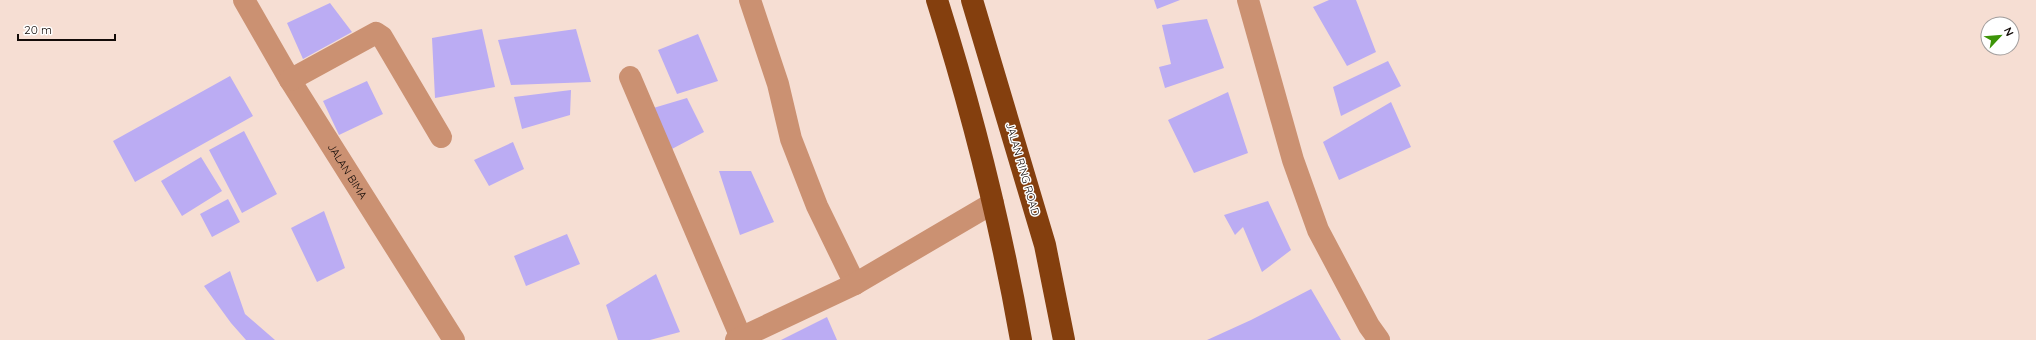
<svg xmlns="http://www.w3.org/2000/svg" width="2036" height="340" font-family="Quicksand,sans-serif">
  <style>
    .building { fill: #bbacf3 }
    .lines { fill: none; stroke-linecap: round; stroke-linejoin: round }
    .street { stroke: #cb9172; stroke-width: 22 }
    .highway { stroke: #843f0e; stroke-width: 22 }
    .labels { text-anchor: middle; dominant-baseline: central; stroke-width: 3; stroke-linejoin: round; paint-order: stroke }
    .street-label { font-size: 11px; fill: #130b08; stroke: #fff }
  </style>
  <rect width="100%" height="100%" fill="#f6ded3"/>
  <path class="building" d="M1154,0H1180L1157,9Z
    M1329,0H1356L1376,52L1347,66L1313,7Z
    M330,3L352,32L303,59L287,23Z
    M1207,19L1224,68L1165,88L1159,67L1171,64L1162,25Z
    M482,29L495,87L435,98L432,38Z
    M576,29L591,82L511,85L498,40Z
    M698,34L718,81L677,94L658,50Z
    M1388,61L1401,86L1341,116L1333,87Z
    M230,76L253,116L135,182L113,141Z
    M367,81L383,114L339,135L323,101Z
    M571,90L570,115L522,129L514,97Z
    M1228,92L1248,153L1194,173L1168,120Z
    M687,98L704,132L670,150L650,109Z
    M1391,102L1411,147L1339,180L1323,142Z
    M244,131L277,194L242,213L209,150Z
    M513,142L524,169L489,186L474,160Z
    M201,157L222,191L182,216L161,181Z
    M719,171H751L774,222L740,235Z
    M228,199L240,222L212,237L200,214Z
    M1268,201L1291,250L1262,272L1243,227L1235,235L1224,215Z
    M324,211L345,268L317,282L291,228Z
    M567,234L580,264L526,286L514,256Z
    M230,271L245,314L275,340H246L231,323L204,286Z
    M656,274L680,332L650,340H618L606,305Z
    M1311,289L1341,340H1207L1251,320Z
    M827,317L837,340H781Z"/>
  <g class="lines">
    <g class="street">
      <path id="s1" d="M244,0L290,80L454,340"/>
      <path d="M750,0L778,84L791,139L817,206L855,284"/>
      <path d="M1248,0L1293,160L1318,230L1369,326L1379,340"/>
      <path d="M630,77L742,340"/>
      <path d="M290,80L376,33L382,37L441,137"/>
      <path d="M736,340L855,284L993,203"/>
    </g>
    <path class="highway" d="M937,0C972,111 1001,226 1021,340
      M972,0L1045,245L1064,340"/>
  </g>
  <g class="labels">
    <g class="street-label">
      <text transform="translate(1023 169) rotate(74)">JALAN RING ROAD</text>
      <text stroke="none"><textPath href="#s1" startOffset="200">JALAN BIMA</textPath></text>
    </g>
  </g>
  <g transform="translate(2000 36) rotate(64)"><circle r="19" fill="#ffffff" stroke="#a19d9c"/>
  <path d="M0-3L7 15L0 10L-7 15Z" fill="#3c9408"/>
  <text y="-6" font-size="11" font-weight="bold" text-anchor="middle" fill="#130b08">N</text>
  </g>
  <path d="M18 34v6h97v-6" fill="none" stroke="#130b08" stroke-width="2"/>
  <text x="24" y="34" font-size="12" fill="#130b08" stroke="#ffffff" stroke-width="3" paint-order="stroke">20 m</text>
</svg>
